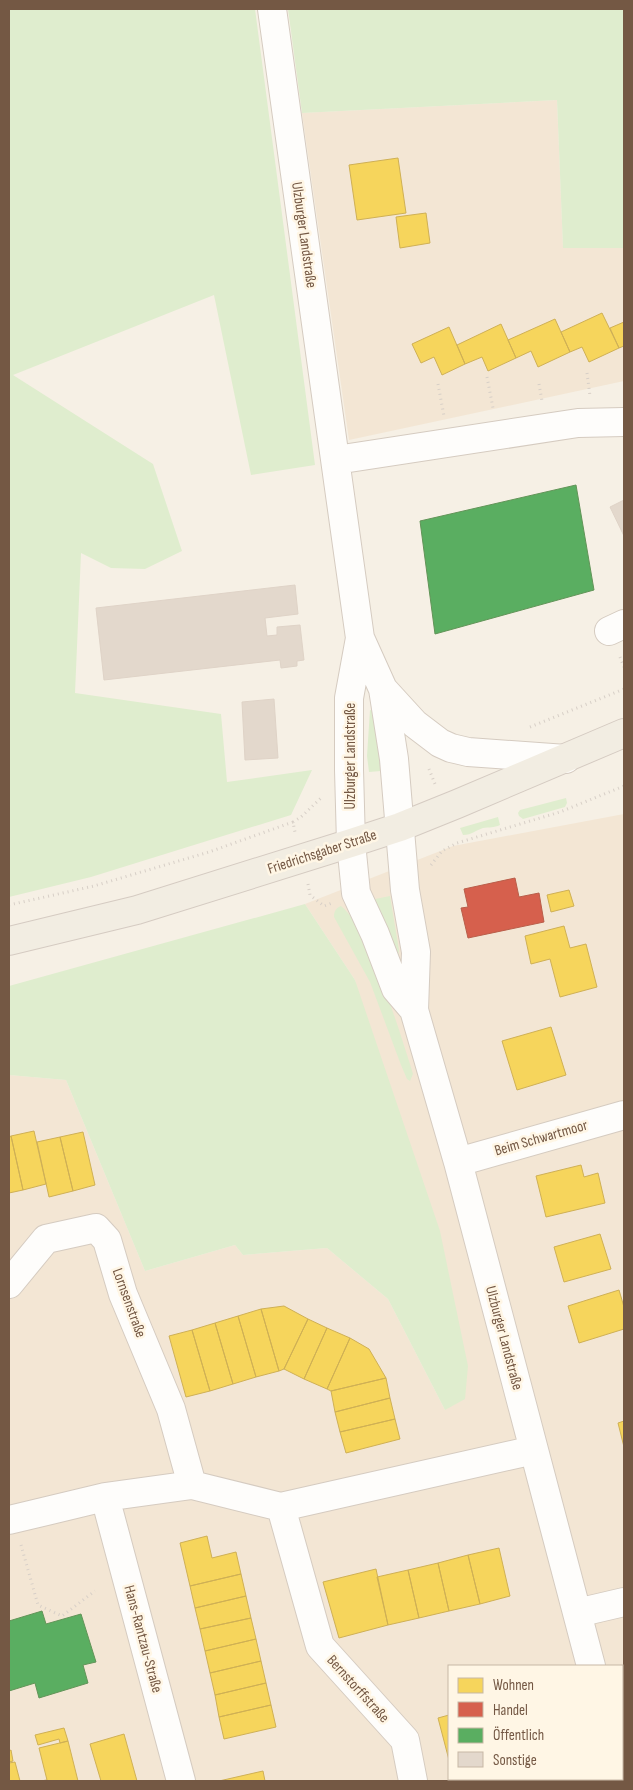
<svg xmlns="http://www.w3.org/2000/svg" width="633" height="1790" font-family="'Sofia Sans Condensed',sans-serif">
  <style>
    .residential { fill: #f3e6d4; fill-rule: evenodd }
    .green { fill: #dfedce }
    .homes { fill: #f6d55c; stroke: #cfb055 }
    .shops { fill: #d6604d; stroke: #b95e4a }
    .public { fill: #5aae61; stroke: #629458 }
    .building { fill: #e3d8cc; stroke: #dfd3c7 }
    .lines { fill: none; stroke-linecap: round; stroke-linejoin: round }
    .minor-casing { stroke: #d5cbc0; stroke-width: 30 }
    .major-casing { stroke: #d5cbc2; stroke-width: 30 }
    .path { stroke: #d7cfc7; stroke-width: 3; stroke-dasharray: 1 4; stroke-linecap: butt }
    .minor { stroke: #fefdfb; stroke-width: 28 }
    .major { stroke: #f2ede2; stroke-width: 28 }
    .labels { text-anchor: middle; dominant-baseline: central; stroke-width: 5; stroke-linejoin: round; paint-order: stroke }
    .street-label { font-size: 15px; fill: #745844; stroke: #fff6e5 }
  </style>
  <rect width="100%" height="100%" fill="#f6f0e5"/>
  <path class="residential" d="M557,100L563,248H624V381L349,440L302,113Z
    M624,814V1781H9V1075L66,1080L145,1271L235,1245L243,1255L327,1248L388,1299L445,1410L355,980L305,904L453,846ZM449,1666H622V1779H449Z"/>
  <path class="green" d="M9,9H255L315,465L251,475L214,295L13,375L153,464L182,551L145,569L111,568L81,553L75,693L221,714L227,782L312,770L291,815L91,877L9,897Z
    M288,9H624V248H563L557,100L302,113Z
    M370,710L373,711L381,771L369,772L367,756Z
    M566,798L567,803L565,807L523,819L519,816L518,813L520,810Z
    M498,817L500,825C494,828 489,827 483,828C476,830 472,835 463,835L460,828Z
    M390,896L399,950L398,957L395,953L375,899Z
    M305,904L355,980L440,1231L468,1366L465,1399L445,1410L388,1299L327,1248L243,1255L235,1245L145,1271L66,1080L9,1075V986Z
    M341,906C366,924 399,1029 409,1061L413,1074L410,1081L407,1079L401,1065L370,982L334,917C334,911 336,908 341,906Z"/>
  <path class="homes" d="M398,158L406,213L357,220L349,165Z
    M426,213L430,243L400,248L396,217Z
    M602,313L619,348L589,362L582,347L570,352L561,332Z
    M555,319L570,352L538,367L531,351L516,358L508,340Z
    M624,322V346L619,348L610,328Z
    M501,324L516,358L488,371L482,357L465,364L457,345Z
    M449,327L465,364L442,375L434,357L421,363L412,344Z
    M569,890L574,906L551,912L547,895Z
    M564,926L570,948L586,944L597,987L560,997L550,959L531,964L525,936Z
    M551,1027L566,1075L517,1090L502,1041Z
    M34,1131L46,1184L23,1190L11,1136Z
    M83,1132L95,1185L73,1191L60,1137Z
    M11,1136L23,1190L9,1193V1137Z
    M60,1137L73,1191L49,1197L37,1142Z
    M581,1165L584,1177L598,1173L605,1203L546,1217L536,1176Z
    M600,1234L611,1269L564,1282L554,1247Z
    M619,1290L624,1307V1329L579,1343L568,1306Z
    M284,1306L308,1319L284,1369L279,1371L261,1309Z
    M261,1309L279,1371L256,1377L238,1316Z
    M238,1316L256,1377L233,1384L215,1323Z
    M308,1319L327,1328L304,1379L284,1369Z
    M215,1323L233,1384L210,1391L192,1330Z
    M327,1328L350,1338L327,1389L304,1379Z
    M192,1330L210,1391L186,1397L169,1336Z
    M350,1338L369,1349L386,1378L331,1391L327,1389Z
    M386,1378L390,1398L335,1412L331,1391Z
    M390,1398L395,1419L340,1432L335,1412Z
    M395,1419L400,1439L346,1453L340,1432Z
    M624,1421V1447L618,1423Z
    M207,1536L212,1558L236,1552L241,1574L190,1586L180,1543Z
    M499,1548L510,1596L480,1604L468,1555Z
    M468,1555L480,1604L449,1611L438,1563Z
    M438,1563L449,1611L419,1618L408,1570Z
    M376,1569L388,1625L339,1638L323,1582Z
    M408,1570L419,1618L388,1625L377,1577Z
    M241,1574L246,1596L195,1608L190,1586Z
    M246,1596L251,1618L200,1629L195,1608Z
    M251,1618L256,1639L205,1651L200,1629Z
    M256,1639L261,1661L210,1673L205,1651Z
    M261,1661L266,1683L215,1695L210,1673Z
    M266,1683L271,1705L219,1717L215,1695Z
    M271,1705L276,1727L224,1739L219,1717Z
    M449,1715V1760L438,1718Z
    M64,1728L68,1741L60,1743L59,1739L38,1745L35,1735Z
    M124,1734L137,1781H101L90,1744Z
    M68,1741L78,1781H40L47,1780L39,1748Z
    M11,1750L13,1761L9,1762V1751Z
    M15,1762L20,1781H9V1763Z
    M263,1771L265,1781H219Z"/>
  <path class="shops" d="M515,878L519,897L539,893L544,922L468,938L461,908L468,907L464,889Z"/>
  <path class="public" d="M576,485L594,590L435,634L420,521Z
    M42,1611L46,1624L81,1614L96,1662L83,1665L88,1683L39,1698L35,1683L9,1691V1621Z"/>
  <path class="building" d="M624,500V536L610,507Z
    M295,585L298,614L265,618L267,636L277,635V627L300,625L304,660L297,661V666L281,668L280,660L104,680L96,608Z
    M274,699L278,758L245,760L242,702Z"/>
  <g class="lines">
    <g class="minor-casing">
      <path id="minor" d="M272,9L360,638L383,689L394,759L405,890L416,952L414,1010L458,1162L591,1666
        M336,460L578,423L624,422
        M609,631L624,624
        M360,638L349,698V770L351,843L356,893L375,934L396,989L414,1010
        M383,689L415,724L440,743L451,748L468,752L566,759
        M458,1162L624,1115
        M9,1284L46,1239L96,1228L107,1240L123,1294L171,1409L192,1485
        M105,1497L181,1781
        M281,1507L320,1646L405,1740L413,1781
        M9,1520L105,1497L192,1485L281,1507L534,1450
        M577,1613L624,1602
        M619,1779L620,1781"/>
    </g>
    <g class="major-casing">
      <path id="major" d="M9,941L137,910L351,843L400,827L457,804L624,733"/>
    </g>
    <path class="path" d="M587,373L590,396
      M487,377L493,408
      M438,384L444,416
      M539,384L542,401
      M620,657L624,667
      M530,727L624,689
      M429,769L435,784
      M293,822L301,817L321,798
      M431,865L442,851L457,843L560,812L624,786
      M308,884L310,895L324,906L332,903
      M9,905L94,886L209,852L293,822L295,832
      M21,1545L38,1605L62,1616L95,1591"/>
    <use href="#minor" class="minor"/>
    <use href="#major" class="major"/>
  </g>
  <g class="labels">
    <g class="street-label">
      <text transform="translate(304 235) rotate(82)">Ulzburger Landstraße</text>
      <text transform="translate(350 756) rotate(-90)">Ulzburger Landstraße</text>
      <text transform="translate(322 852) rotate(-18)">Friedrichsgaber Straße</text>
      <text transform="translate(541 1138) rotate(-16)">Beim Schwartmoor</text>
      <text transform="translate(129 1303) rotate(70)">Lornsenstraße</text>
      <text transform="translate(504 1338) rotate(75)">Ulzburger Landstraße</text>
      <text transform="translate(143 1639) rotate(75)">Hans-Rantzau-Straße</text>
      <text transform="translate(358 1689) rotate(48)">Bernstorffstraße</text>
    </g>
  </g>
  <rect width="633" height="1790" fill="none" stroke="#745844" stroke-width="20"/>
  <rect x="448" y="1665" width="175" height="115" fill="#fff6e5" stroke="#c7b7a5"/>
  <rect x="458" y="1678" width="25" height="15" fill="#f6d55c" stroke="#c7b7a5"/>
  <text x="493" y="1690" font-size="15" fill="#745844">Wohnen</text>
  <rect x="458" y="1702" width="25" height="15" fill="#d6604d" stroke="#c7b7a5"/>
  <text x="493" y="1715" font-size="15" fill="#745844">Handel</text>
  <rect x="458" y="1728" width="25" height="15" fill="#5aae61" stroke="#c7b7a5"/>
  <text x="493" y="1740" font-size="15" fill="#745844">Öffentlich</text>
  <rect x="458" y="1752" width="25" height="15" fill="#e3d8cc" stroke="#c7b7a5"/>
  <text x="493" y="1765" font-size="15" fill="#745844">Sonstige</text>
</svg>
